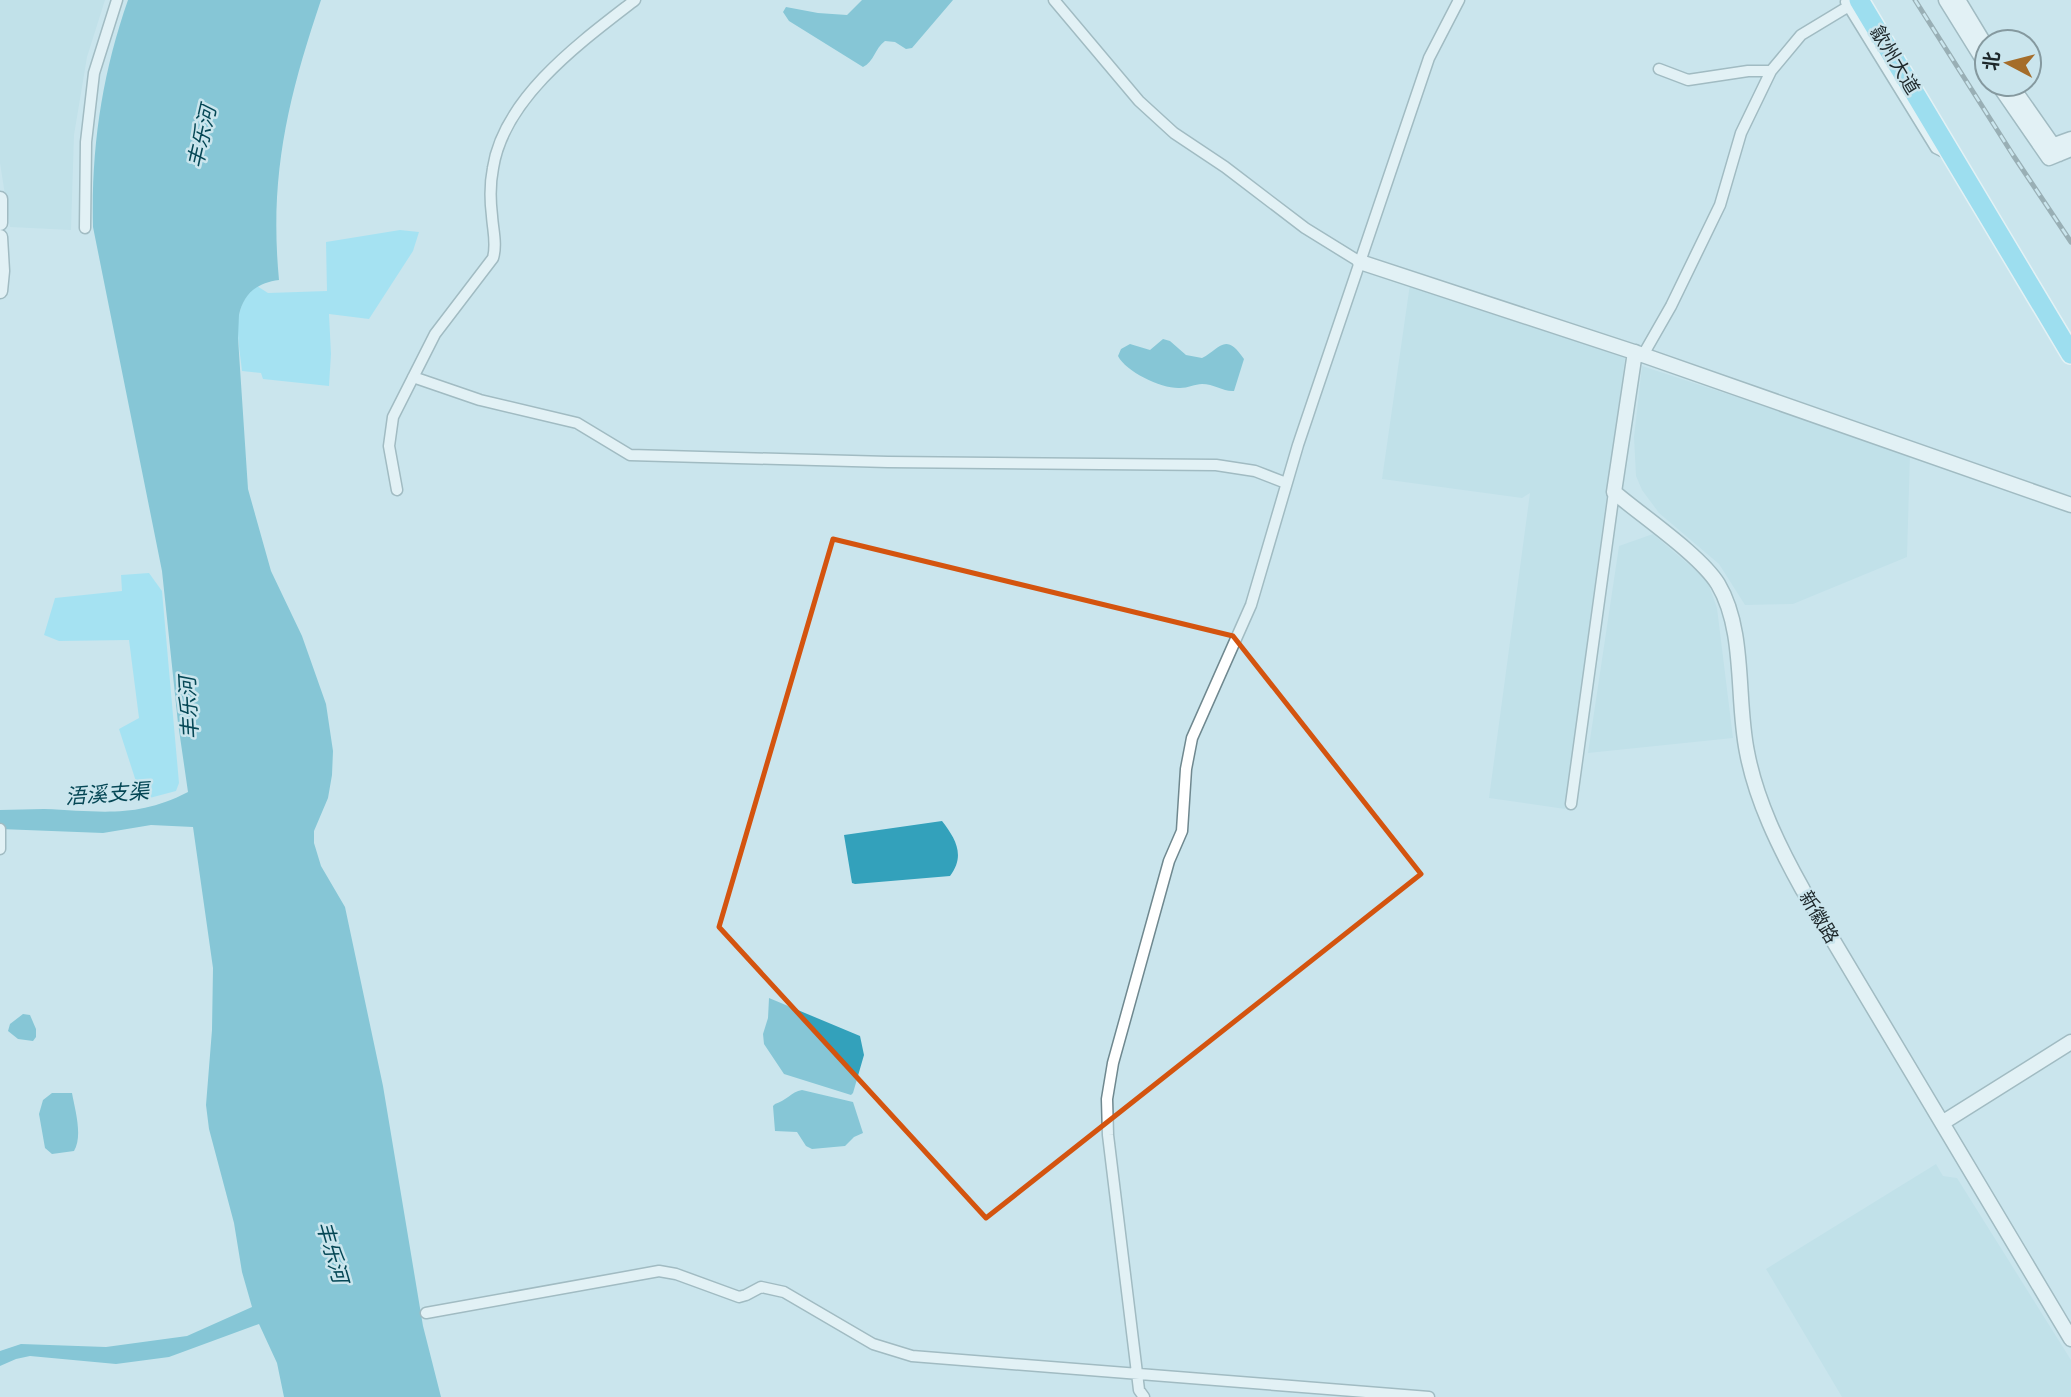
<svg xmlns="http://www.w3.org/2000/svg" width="2071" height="1397" font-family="'Fira Sans Condensed','Noto Sans SC',sans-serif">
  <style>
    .built { fill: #b6dbe5 }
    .green { fill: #79def9 }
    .water { fill: #33a1bb }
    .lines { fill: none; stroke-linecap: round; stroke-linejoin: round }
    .street-casing { stroke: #6f888f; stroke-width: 13 }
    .secondary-casing { stroke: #6f888f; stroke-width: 17 }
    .highway-casing { stroke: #fff; stroke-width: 22 }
    .street { stroke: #fff; stroke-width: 10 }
    .secondary { stroke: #fff; stroke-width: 14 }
    .highway { stroke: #67d4f1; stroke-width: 19 }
    .rail-casing { stroke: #5d6d72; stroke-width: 5 }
    .rail { stroke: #cae5ed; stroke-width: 2.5; stroke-dasharray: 8; stroke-linecap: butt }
    .marked { fill: none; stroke: #d4540f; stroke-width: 5; stroke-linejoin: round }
    .labels { text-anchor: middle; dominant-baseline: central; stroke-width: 5; stroke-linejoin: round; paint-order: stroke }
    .street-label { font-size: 19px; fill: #1d272a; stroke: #cae5ed }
    .water-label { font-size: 21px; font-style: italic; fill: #054755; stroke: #cae5ed }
  </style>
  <rect width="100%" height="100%" fill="#cae5ed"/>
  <path class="built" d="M0,0H105L87,57L74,135L71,230L10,227L0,163Z
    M1410,284L1625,358L1565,809L1489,798L1530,493L1522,498L1382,479Z
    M1642,366L1910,454L1907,557L1793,604L1745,605L1719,564L1659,513L1642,490L1636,476L1634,437Z
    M1653,534L1707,580L1717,608L1733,738L1588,753L1619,546Z
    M1936,1164L1943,1176L1957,1178L2071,1360V1397H1842L1766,1269Z"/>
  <path class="green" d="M400,230L419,232L413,251L369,319L329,314L331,354L329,386L263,379L261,373L242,371C239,341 229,307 257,286L268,293L327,291L326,242Z
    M149,573L162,591L179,783L176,791L142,800L119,729L139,718L129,640L59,641L44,635L55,598L122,591L121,575Z"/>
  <path class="water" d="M128,0H321C288,98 269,176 279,280C257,283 244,293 239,315L238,338L248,489L271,571L302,636L326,704L333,751L332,775L328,798L314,831V843L321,866L345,907L383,1086L423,1326L441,1397H284L277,1363L259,1324L169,1357L116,1364L30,1356L16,1359L0,1366V1351L21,1344L106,1347L187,1336L252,1307L242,1272L234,1223L209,1129L206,1105L212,1030L213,968L193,827L151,825L103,833L0,829V810C15,810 29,809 44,809C99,811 136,819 188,792L178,723L162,571L93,227C91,148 102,74 128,0Z
    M862,0H953L912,48L906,49L895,42L885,41C875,48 874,62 863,67L789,21L783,12L786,7L818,13L847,15Z
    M1163,339L1170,341L1186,355L1202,358C1220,349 1225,331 1244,359L1234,391C1224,392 1214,384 1202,384C1195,384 1188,388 1180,388C1162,389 1126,372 1118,356L1121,349L1130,344L1150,350Z
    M942,821C955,838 966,855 950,876L855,884L852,883L844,835Z
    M769,998L860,1036L864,1055L853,1093L851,1095L784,1074L764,1044L763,1034L768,1018Z
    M23,1014L30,1015L36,1029V1037L33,1041L18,1039L8,1031L10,1024Z
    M802,1090L853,1102L863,1133L854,1137L845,1146L812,1149L806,1146L797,1132L775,1131L773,1106L775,1104C786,1101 791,1092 802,1090Z
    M52,1093H72C75,1110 83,1136 74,1151L52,1154L45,1148L39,1114L43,1100Z"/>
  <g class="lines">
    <g class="street-casing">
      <path id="street" d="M1054,0L1139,101L1174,133L1225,167L1305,228L1360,262
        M1846,2L1936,148L1950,155
        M1659,69L1688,80L1748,71H1771
        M85,228L86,142L94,73L117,0
        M1643,355L1671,306L1720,205L1741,133L1771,71L1801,35L1859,0
        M413,377L480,400L577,423L630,455L888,462L1216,465L1255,471L1286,483
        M397,490L389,446L393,417L435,334L493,258C497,244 493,231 492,216C490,200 490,183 493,168C504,97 582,41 635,0
        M1571,804L1614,492
        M0,829V849
        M426,1313L659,1271L676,1274L739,1297L746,1295L761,1287L784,1292L873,1344L912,1356L1429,1397
        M1144,1397L1139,1390L1137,1373L1108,1135L1107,1099L1113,1063L1169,861L1182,831L1186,769L1192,738L1251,605L1298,445L1429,58L1459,0"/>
    </g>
    <g class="secondary-casing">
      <path id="secondary" d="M1946,0L1987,66
        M1958,0L1987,48
        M1998,84L2049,158L2071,149
        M2010,84L2059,154
        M2046,148L2071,139
        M0,199V223
        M0,237L2,271L0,291
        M1360,262L1637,353L2071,505
        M1635,352L1614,492C1642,516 1700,555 1718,584C1746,631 1736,699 1747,752C1756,800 1779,847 1803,890L2071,1339
        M1942,1123L2071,1042"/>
    </g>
    <g class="highway-casing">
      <path id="highway" d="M1859,0L2071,354"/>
    </g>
    <use href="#street" class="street"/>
    <use href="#secondary" class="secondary"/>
    <use href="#highway" class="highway"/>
    <g class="rail-casing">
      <path id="rail" d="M1915,0L2013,155L2071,242"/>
    </g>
    <use href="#rail" class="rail"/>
  </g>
  <path d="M0 0H2071V1397H0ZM833,539L1233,636L1421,874L986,1218L719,927Z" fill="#cae5ed" fill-opacity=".55" fill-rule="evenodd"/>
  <path class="marked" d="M833,539L1233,636L1421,874L986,1218L719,927Z"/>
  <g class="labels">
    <g class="street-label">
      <text transform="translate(1895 60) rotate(59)">歙州大道</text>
      <text transform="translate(1819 917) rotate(59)">新徽路</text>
    </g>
    <g class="water-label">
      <text transform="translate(202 137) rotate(-77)">丰乐河</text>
      <text transform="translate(189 708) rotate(-93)">丰乐河</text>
      <text transform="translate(107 794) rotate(-4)">浯溪支渠</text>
      <text transform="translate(332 1252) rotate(74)">丰乐河</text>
    </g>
  </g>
  <g transform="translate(2008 63) rotate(277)"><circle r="33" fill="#cae5ed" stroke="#85999f" stroke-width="2"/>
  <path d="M0-5L12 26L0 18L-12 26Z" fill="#a56d2a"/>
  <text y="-10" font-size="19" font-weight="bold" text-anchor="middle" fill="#1d272a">北</text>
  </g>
</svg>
